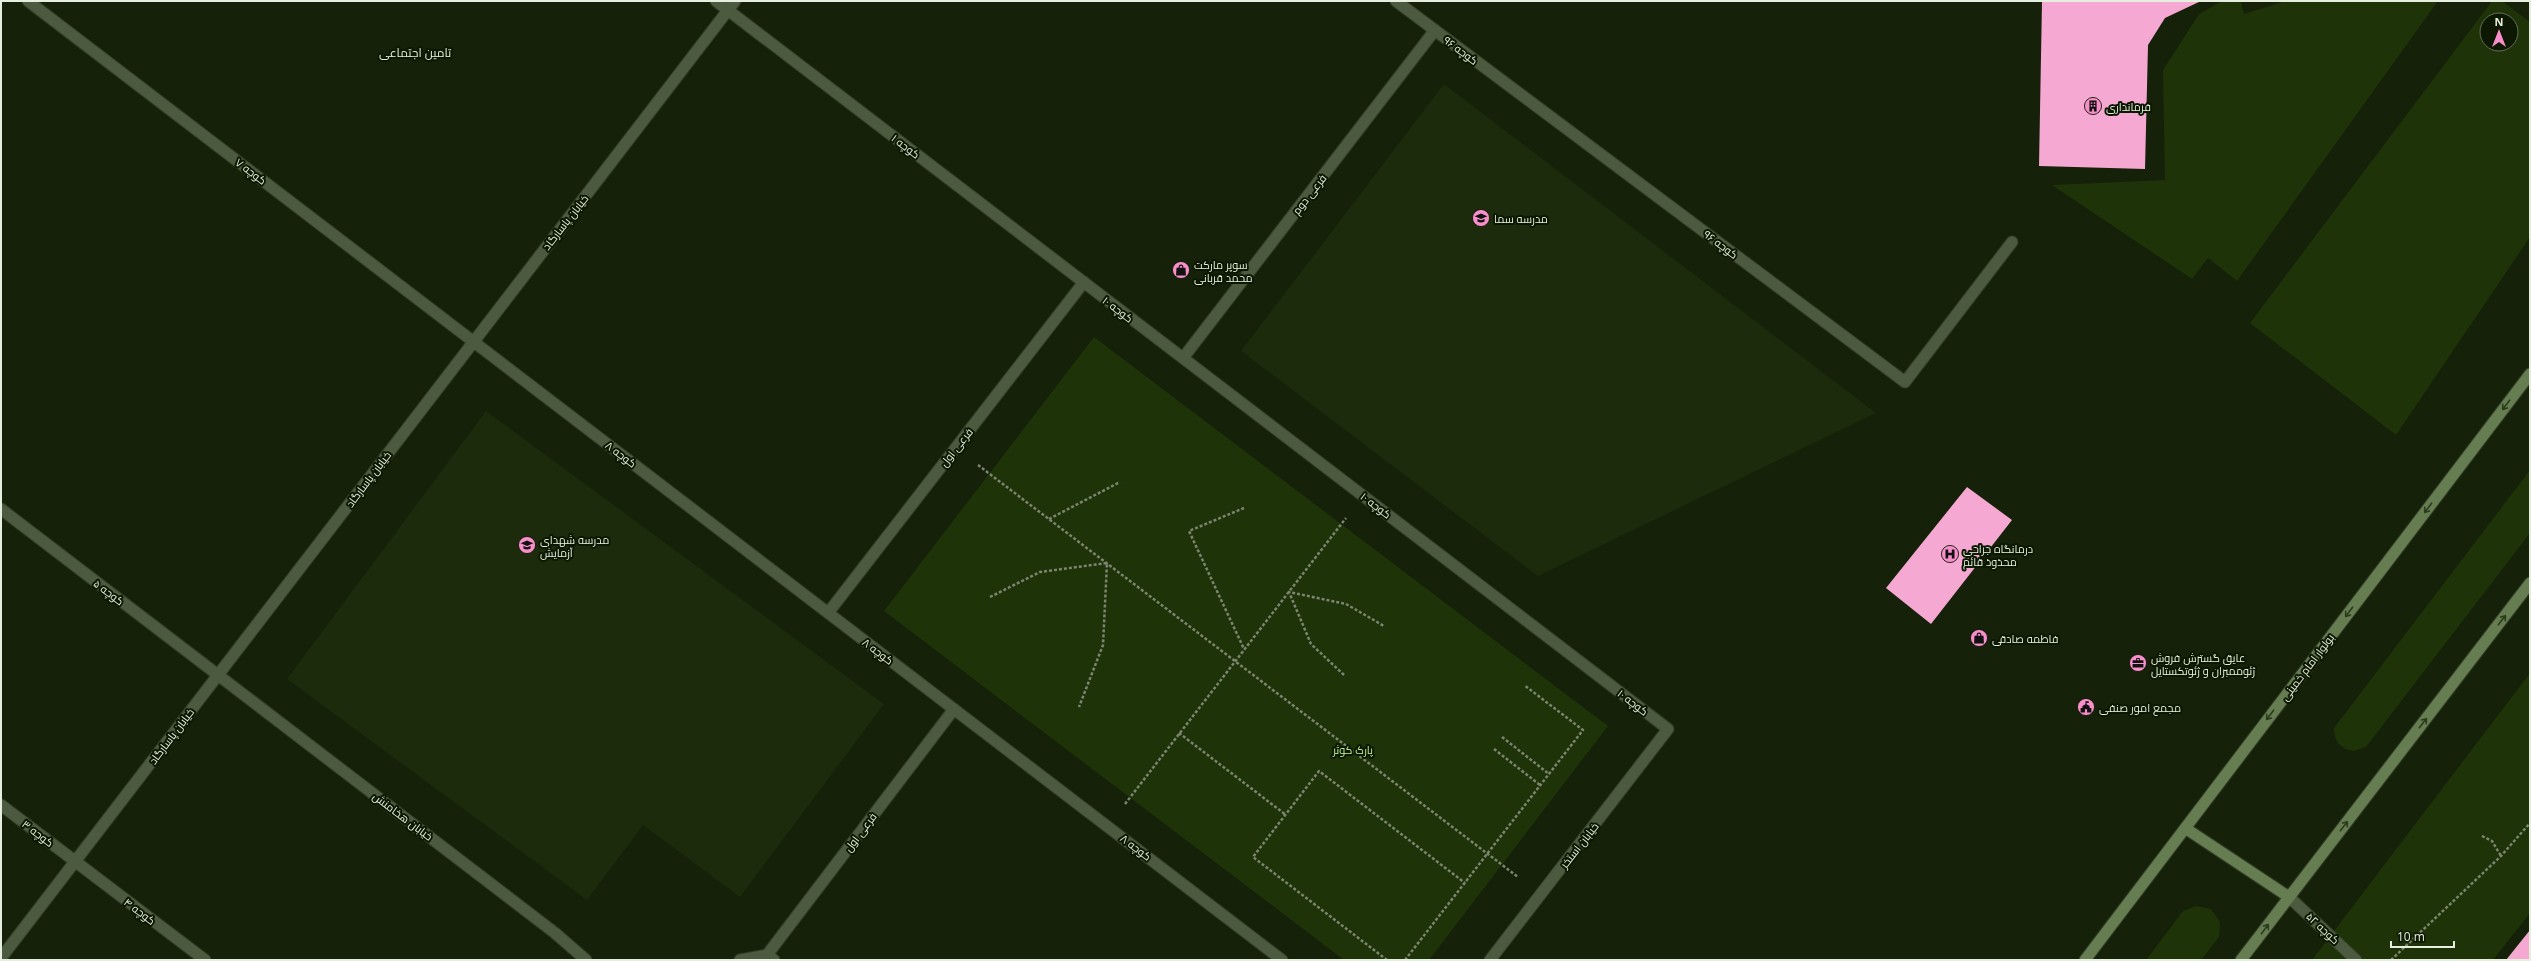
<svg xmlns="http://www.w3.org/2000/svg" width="2531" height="961" font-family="'Open Sans',Cairo,sans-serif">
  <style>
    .built { fill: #1c2b0b }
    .green { fill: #1f3308; fill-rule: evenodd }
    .building { fill: #f5a8d1 }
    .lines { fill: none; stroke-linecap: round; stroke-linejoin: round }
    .minor-casing { stroke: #323e26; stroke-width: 13 }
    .tertiary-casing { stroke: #323e26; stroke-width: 13 }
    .secondary-casing { stroke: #323e26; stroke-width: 13 }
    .path { stroke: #7b8571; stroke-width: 2.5; stroke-dasharray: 3 2; stroke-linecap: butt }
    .minor { stroke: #4c5a3f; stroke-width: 11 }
    .tertiary { stroke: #4c5a3f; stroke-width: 11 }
    .secondary { stroke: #667d51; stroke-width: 11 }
    .oneway { stroke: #2c3b1e }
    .labels { text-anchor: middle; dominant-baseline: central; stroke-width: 4; stroke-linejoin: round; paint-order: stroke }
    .street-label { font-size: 11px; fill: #e6efdf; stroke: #0c1802 }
    .poi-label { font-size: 11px; fill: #e6efdf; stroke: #0c1802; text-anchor: start }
    .park-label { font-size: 11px; fill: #c1f292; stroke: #0c1802 }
    .neighbourhood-label { font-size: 12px; fill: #e6efdf; stroke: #0c1802 }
  </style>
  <rect width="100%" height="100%" fill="#152108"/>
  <path class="built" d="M1444,84L1876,413L1538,576L1241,351Z
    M486,411L884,704L740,897L643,825L587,900L287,679Z"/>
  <path class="green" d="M2222,1H2241L2244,14L2285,1H2438L2237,281L2208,258L2192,279L2052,185L2165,180L2163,70L2199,14Z
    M2492,1H2502L2530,22V237L2396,435L2250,323ZM2487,20H2511V44H2487Z
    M1094,337L1608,726L1429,960H1344L884,611Z
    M2530,470V533L2366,747L2354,751C2340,749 2334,741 2334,728Z
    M2530,673V913L2493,960H2312Z
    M2196,906L2211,909L2220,922L2219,937L2201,960H2146L2183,911Z"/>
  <path class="building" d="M2042,1H2201L2165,18L2148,45L2145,169L2039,166Z
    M1967,487L2012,520L1931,624L1886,588Z
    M2530,930V960H2506Z"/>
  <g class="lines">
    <g class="minor-casing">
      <path id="minor" d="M28,1L1282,960
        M716,1L1668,729L1490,960
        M1396,1L1905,382L2012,242
        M1183,358L1435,30
        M1,509L218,675
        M828,613L1084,282
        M1,805L205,960
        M2289,897L2356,960
        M767,955L954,709"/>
    </g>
    <g class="tertiary-casing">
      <path id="tertiary" d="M218,675L555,933L586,960
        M1,958L735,1
        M740,960L767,955L774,960"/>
    </g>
    <g class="secondary-casing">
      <path id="secondary" d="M2185,828L2289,897
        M2085,960L2530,374
        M2241,960L2530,583"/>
    </g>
    <path class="path" d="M978,465L1518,877
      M1244,508L1189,531L1244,649
      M1049,519L1120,482
      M990,597L1040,572L1107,563L1103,645L1079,707
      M1344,675L1311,644L1289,592L1346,604L1384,626
      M1179,733L1286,815
      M1502,737L1549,774
      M1494,749L1540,785
      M1125,804L1346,518
      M2482,836L2492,841L2501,856
      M1387,960L1253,857L1319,771L1465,883
      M1405,960L1583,730L1524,685
      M2391,960L2501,856L2530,823"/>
    <use href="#minor" class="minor"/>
    <use href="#tertiary" class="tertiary"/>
    <use href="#secondary" class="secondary"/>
  </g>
  <defs><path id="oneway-shaft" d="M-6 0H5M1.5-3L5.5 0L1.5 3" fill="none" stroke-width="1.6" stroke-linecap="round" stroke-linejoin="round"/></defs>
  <g class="oneway">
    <use href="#oneway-shaft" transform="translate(2506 405) rotate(127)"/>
    <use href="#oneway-shaft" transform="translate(2428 508) rotate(127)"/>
    <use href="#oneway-shaft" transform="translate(2349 612) rotate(127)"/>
    <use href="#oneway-shaft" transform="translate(2502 620) rotate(-52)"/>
    <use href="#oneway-shaft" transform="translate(2270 715) rotate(127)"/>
    <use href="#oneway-shaft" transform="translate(2423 723) rotate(-52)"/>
    <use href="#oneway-shaft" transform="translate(2344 826) rotate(-52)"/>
    <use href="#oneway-shaft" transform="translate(2265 929) rotate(-53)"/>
  </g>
  <defs>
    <g id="building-disc" transform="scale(0.9)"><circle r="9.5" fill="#f98fca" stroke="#0c1802"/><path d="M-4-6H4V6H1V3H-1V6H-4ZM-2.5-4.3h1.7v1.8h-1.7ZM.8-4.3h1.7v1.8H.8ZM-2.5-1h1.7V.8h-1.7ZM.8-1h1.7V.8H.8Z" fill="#111"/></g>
    <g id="school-disc" transform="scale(0.9)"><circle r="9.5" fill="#f98fca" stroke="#0c1802"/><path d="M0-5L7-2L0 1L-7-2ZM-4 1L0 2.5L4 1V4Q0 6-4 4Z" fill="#111"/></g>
    <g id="shop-disc" transform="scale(0.9)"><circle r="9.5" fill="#f98fca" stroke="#0c1802"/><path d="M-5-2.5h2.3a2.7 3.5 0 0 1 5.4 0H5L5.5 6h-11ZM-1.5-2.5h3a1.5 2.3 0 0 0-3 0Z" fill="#111"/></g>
    <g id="hospital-disc" transform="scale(0.9)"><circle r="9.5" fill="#f98fca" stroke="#0c1802"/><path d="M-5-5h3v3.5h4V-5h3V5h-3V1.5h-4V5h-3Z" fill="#111"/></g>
    <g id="office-disc" transform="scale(0.9)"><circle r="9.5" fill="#f98fca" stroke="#0c1802"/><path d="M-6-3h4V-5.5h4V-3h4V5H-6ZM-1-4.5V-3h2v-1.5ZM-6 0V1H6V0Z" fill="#111"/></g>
    <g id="civic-disc" transform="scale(0.9)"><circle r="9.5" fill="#f98fca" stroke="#0c1802"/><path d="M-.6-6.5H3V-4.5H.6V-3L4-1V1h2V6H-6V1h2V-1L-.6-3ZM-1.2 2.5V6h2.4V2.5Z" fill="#111"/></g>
  </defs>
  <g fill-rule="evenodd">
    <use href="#building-disc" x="2093" y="106"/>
    <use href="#school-disc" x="1481" y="218"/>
    <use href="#shop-disc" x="1181" y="270"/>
    <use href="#school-disc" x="527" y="545"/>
    <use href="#hospital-disc" x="1950" y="554"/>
    <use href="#shop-disc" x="1979" y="638"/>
    <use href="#office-disc" x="2138" y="663"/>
    <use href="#civic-disc" x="2086" y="707"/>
  </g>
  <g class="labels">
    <g class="street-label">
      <text transform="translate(1461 50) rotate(37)">کوچه ۹۶</text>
      <text transform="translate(906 146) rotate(37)">کوچه ۱</text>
      <text transform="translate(251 171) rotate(37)">کوچه ۷</text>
      <text transform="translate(1309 194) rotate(-52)">فرعی دوم</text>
      <text transform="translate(565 222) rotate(-52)">خیابان پاسارگاد</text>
      <text transform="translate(1721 244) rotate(37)">کوچه ۹۶</text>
      <text transform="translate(1118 309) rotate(37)">کوچه ۱۰</text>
      <text transform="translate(956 447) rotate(-52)">فرعی اول</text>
      <text transform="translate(621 454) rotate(37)">کوچه ۸</text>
      <text transform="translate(368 479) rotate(-53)">خیابان پاسارگاد</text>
      <text transform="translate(1376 505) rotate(37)">کوچه ۱۰</text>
      <text transform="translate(109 592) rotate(37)">کوچه ۵</text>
      <text transform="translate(878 651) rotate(37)">کوچه ۸</text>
      <text transform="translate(2307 667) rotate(-53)">بولوار امام خمینی</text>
      <text transform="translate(1633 702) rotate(37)">کوچه ۱۰</text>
      <text transform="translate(171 736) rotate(-53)">خیابان پاسارگاد</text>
      <text transform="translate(403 816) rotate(37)">خیابان هخامنش</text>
      <text transform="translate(860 832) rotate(-53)">فرعی اول</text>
      <text transform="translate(38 833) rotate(37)">کوچه ۳</text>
      <text transform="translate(1579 845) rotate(-52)">خیابان استخر</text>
      <text transform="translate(1136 847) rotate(37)">کوچه ۸</text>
      <text transform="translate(140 911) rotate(37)">کوچه ۴</text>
      <text transform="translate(2323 928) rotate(43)">کوچه ۵۲</text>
    </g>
    <g class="poi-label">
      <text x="2106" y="106">فرمانداری</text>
      <text x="1494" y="218">مدرسه سما</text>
      <text x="1194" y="264">سوپر مارکت<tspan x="1194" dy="13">محمد قربانی</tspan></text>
      <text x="540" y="539">مدرسه شهدای<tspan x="540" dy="13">آزمایش</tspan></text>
      <text x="1963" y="548">درمانگاه جراحی<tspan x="1963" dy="13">محذوذ قائم</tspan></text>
      <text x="1992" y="638">فاطمه صادقی</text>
      <text x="2151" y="657">عایق گسترش فروش<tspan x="2151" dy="13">ژئوممبران و ژئوتکستایل</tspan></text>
      <text x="2099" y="707">مجمع امور صنفی</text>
    </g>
    <g class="park-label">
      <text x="1353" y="749">پارک کوثر</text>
    </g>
    <g class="neighbourhood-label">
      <text x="415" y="52">تامین اجتماعی</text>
    </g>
  </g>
  <rect width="2531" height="961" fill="none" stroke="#e6efdf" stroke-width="4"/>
  <g transform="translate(2499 32)"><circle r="19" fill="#0c1802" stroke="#636e5a"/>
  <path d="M0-3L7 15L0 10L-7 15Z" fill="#f98fca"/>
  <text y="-6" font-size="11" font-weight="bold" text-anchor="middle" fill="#e6efdf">N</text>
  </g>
  <path d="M2391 941v6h63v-6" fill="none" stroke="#e6efdf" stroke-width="2"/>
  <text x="2397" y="941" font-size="12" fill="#e6efdf" stroke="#0c1802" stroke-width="3" paint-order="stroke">10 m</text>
</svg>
